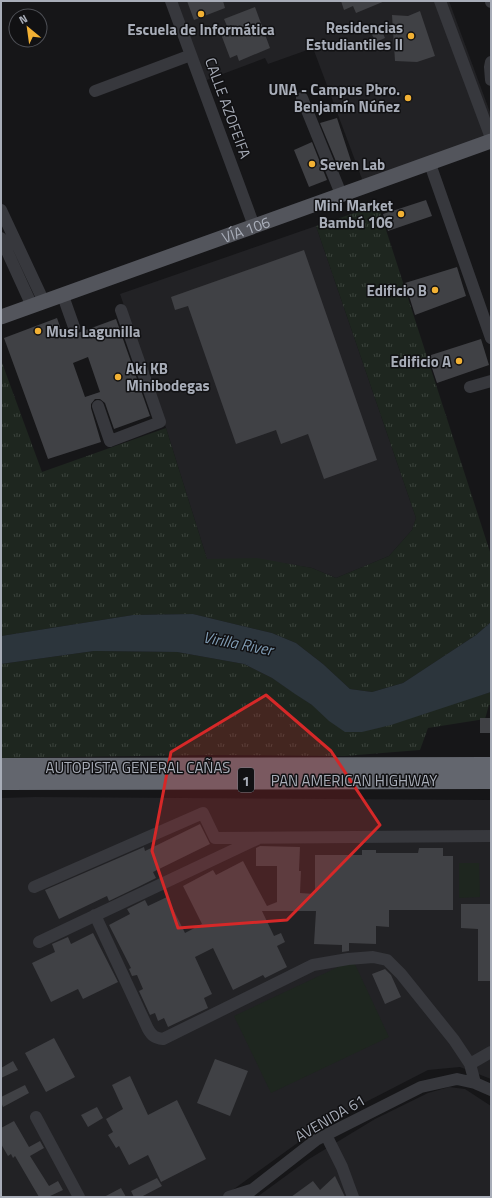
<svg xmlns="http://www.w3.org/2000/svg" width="492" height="1198" font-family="'Titillium Web',sans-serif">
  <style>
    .built { fill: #222225 }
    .grass { fill: url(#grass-tufts) }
    .pitch { fill: #1e261f }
    .water { fill: #2c353c }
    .building { fill: #404145; fill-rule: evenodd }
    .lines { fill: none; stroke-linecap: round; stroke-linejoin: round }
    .minor { stroke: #37383d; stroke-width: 12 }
    .major { stroke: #53555c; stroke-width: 15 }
    .highway { stroke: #63666e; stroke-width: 18 }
    .marked { fill: #d62828; fill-opacity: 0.2; stroke: #d62828; stroke-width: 3; stroke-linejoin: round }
    .poi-dot { fill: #f2b134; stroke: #111113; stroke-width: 1.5 }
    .labels { text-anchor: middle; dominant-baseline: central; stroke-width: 3; stroke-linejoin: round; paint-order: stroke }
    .shield { fill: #111113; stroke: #7b7e86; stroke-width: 1 }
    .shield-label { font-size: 14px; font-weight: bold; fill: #a8adb8 }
    .poi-label { font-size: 15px; font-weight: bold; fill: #a8adb8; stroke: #111113; text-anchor: end }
    .street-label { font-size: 15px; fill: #a8adb8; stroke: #111113 }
    .water-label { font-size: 16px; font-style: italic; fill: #7f9bb3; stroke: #111113 }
  </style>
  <defs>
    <pattern id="grass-tufts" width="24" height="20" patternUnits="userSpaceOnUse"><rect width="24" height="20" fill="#1e261f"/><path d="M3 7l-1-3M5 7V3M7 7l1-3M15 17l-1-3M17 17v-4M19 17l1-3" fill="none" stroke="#3c433d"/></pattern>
  </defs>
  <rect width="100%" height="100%" fill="#161618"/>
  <path class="built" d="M175,1H449L491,115V141L365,187L313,48L268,64L265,58L204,81Z
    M316,226L416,518L412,530L389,556L336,578L312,568L257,559H207L166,428L120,294Z
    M35,797L491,800V1079L460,1067L428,1070L325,1123L223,1197H1V798Z
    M449,1087L465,1089L491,1106V1197H257L309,1159L375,1119L428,1093Z"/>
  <path class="grass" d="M378,205L491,555V622L476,635L403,683L372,692L350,689L323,664L296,643L272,633L193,614L133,615L1,636V360L42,472L166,428L207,559L257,558L312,568L336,578L389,556L412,530L416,518L316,226Z
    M94,651L177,652L244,664L272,678L312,705L461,701L491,692V705H489L485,719L428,728L420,750L345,756L209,755L1,758V664Z"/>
  <path class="pitch" d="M459,863H479L480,897L459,898Z
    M353,960L389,1037L271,1093L234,1016Z"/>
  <path class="water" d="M193,614L272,633L296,643L323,664L350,689L372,692L403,683L476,635L491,622V692L391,725L362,732H345L329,721L312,705L295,694L272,678L244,664L177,652L94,651L1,664V636L133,615Z"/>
  <path class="building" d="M187,1H223L225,8L194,20Z
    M341,1H385L356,13L353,6L344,10Z
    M255,7L270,48L239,61L237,55L230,58L219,29L227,26L224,19Z
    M420,11L435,56L417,62L395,61L392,15L408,16Z
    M381,29L385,38L376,42L371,33Z
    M337,118L353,167L340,171L320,123Z
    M312,142L327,180L309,187L294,150Z
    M426,200L432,216L388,231L383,214Z
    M304,250L377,460L324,479L308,434L281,444L276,430L236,444L188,306L175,310L171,297Z
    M457,267L466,296L415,315L405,283Z
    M57,318L64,338L116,319L150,416L114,429L105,403L100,399H95L91,404V408L101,442L48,459L4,338ZM88,357L100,392L85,397L73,363Z
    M481,339L489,365L437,383L428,356Z
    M480,718H491V733H480Z
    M200,824L210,844L153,872L156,878L138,887L109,901L107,896L59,919L45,890L144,847L145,851Z
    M260,846L300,847L299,871H301L300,893L315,894V855H362V850H376V853H418L419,848H443V856H453V910H389V927L376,926V944L349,943V951L342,952V945L314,944L316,911H262L274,936L281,933L285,942L277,946L287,967L265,978L263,975L233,990L213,948L195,957L212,994L204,998L208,1008L168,1027L164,1018L158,1021L155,1013L150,1015L139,991L143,989L137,975L132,976L129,969L131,968L109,925L130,914L127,909L145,900L148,906L167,897L185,933L202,924L183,886L213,870L216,875L243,861L267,906L277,902V866H256V848Z
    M461,904H491V981H478V929L461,928Z
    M93,933L118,982L83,999L78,989L51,1002L32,963L55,952L52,944L68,937L71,944Z
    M385,969L391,975L401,997L385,1004L372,974Z
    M54,1038L75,1077L46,1092L25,1053Z
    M215,1059L248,1071L230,1116L197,1103Z
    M13,1061L18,1070L1,1078V1068Z
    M130,1076L148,1115L177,1100L206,1159L161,1182L148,1155L129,1165L119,1146L116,1148L108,1135L113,1132L106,1119L123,1109L112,1085Z
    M25,1085L29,1093L3,1107L1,1102V1097Z
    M97,1107L103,1118L88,1127L81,1115Z
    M14,1121L29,1147L40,1141L44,1148L30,1156L49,1186L58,1181L63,1190L48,1197H39L15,1156L13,1158L11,1154L8,1156L1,1144V1128Z
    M335,1176L345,1197H291L313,1181L320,1190Z
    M157,1178L162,1186L141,1197H134L131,1191Z
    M121,1188L126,1197H104Z"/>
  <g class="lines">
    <path class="minor" d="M171,1L254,226
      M440,1L491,138
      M491,1V2
      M491,62L490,67L491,80
      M95,91L191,55
      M302,98L341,194
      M430,164L491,338
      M1,210L44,302
      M1,238L32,306
      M63,296L74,327
      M470,387L491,381
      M98,406L110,441L160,422L121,310
      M34,887L203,813L215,838L491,836
      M95,915L148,1029C152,1036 155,1038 163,1039L313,965L348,959L373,957L387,960L401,974L454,1040L470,1064
      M39,942L257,839
      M475,1083L470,1064L491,1052
      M36,1117L79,1197
      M326,1135L342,1167L353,1197
      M229,1197L251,1190
      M243,1197L316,1140L421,1087L457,1079L475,1083L491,1090"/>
    <path class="major" id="s1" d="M1,317L491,141"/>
    <path class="highway" d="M1,767L491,766
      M1,781L491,780"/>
  </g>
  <path class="marked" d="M266,695L331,751L380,825L287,920L178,928L152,851L171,752Z"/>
  <g class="poi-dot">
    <circle cx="201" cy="14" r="4"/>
    <circle cx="411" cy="36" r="4"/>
    <circle cx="408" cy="98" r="4"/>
    <circle cx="312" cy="164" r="4"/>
    <circle cx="401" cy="214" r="4"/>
    <circle cx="435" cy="290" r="4"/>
    <circle cx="38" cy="331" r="4"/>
    <circle cx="459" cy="361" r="4"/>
    <circle cx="118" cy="377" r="4"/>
  </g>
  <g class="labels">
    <rect class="shield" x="238" y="768" width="16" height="24" rx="3"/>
    <g class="shield-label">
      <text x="246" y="780">1</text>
    </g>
    <g class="poi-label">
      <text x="403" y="27">Residencias<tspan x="403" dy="17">Estudiantiles II</tspan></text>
      <text x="201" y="29" text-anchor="middle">Escuela de Informática</text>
      <text x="400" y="89">UNA - Campus Pbro.<tspan x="400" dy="17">Benjamín Núñez</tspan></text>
      <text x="320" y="164" text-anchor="start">Seven Lab</text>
      <text x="393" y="205">Mini Market<tspan x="393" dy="17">Bambú 106</tspan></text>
      <text x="427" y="290">Edificio B</text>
      <text x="46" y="331" text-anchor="start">Musi Lagunilla</text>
      <text x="451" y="361">Edificio A</text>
      <text x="126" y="368" text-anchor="start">Aki KB<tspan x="126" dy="17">Minibodegas</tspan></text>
    </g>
    <g class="street-label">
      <text transform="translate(228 108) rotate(70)">CALLE AZOFEIFA</text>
      <text stroke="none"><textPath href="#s1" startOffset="260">VÍA 106</textPath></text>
      <text x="138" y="767">AUTOPISTA GENERAL CAÑAS</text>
      <text x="354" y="780">PAN AMERICAN HIGHWAY</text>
      <text transform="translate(330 1118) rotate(-30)">AVENIDA 61</text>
    </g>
    <g class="water-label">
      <text transform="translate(238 643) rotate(11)">Virilla River</text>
    </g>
  </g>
  <rect width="492" height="1198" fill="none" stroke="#a8adb8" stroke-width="4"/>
  <g transform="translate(28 28) rotate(331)"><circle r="19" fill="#111113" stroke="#4d4f55"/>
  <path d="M0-3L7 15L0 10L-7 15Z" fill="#f2b134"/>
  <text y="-6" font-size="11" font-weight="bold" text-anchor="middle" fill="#a8adb8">N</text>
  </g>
</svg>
